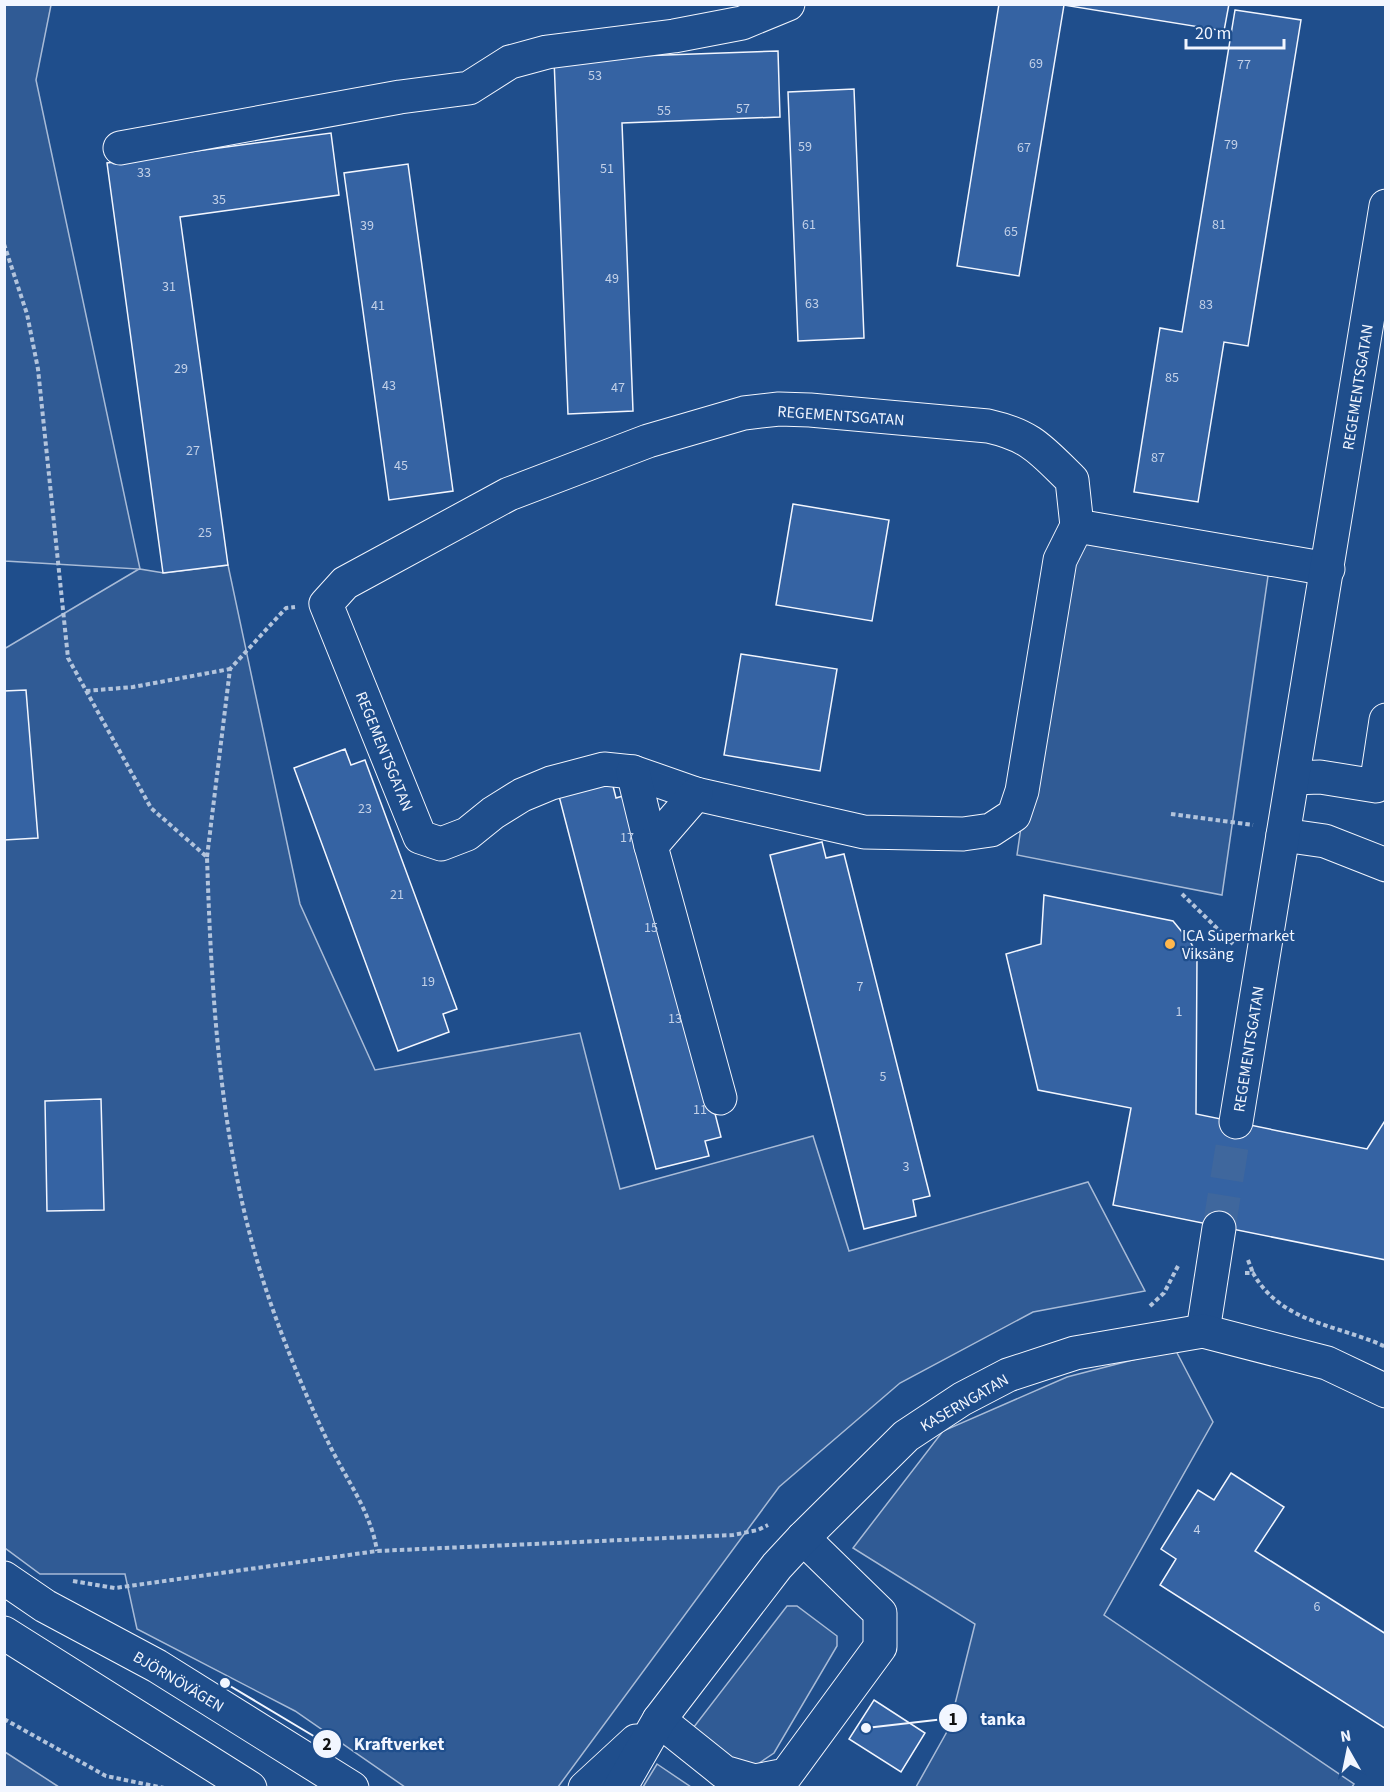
<svg xmlns="http://www.w3.org/2000/svg" width="1390" height="1792" font-family="'Source Sans 3',sans-serif">
<rect width="100%" height="100%" fill="#1f4e8c"/>
<g fill="#305b95" stroke="#a8bbd7" stroke-width="1.5">
<path d="M5 5H51L36 80 140 569 164 573 228 565 300 904 375 1070 580 1033 620 1189 813 1136 849 1251 1088 1182 1145 1291 1033 1312 900 1383 779 1487 558 1787H405L295 1711 137 1629 125 1574H40L5 1548 4 649 139 569 5 561Z"/>
<path d="M1064 530 1269 569 1222 895 1017 855Z"/>
<path d="M1175 1349 1213 1422 1104 1615 1354 1784 1352 1787H916L949 1728 975 1624 853 1548 943 1431 1067 1377Z"/>
<path d="M787 1606H797L837 1636V1646L774 1753 749 1770 690 1732Z"/>
<path d="M5 1752 59 1787H5Z"/>
<path d="M657 1764 691 1787H643Z"/>
</g>
<g fill="#3563a3" stroke="#f2f6ff" stroke-width="1.5">
<path d="M999 4H1229L1224 31 1064 5 1019 276 957 266Z"/>
<path d="M1235 10 1301 20 1248 346 1224 342 1198 502 1134 492 1160 328 1182 332Z"/>
<path d="M778 51 780 117 622 123 633 411 568 414 554 59Z"/>
<path d="M854 89 864 338 798 341 788 92Z"/>
<path d="M331 133 339 195 180 217 228 565 163 573 107 163Z"/>
<path d="M408 164 453 491 389 500 344 173Z"/>
<path d="M793 504 889 520 872 621 776 605Z"/>
<path d="M741 654 837 669 820 771 724 755Z"/>
<path d="M26 690 38 838 4 840V691Z"/>
<path d="M345 749 351 765 365 760 457 1009 443 1014 449 1032 398 1051 294 768Z"/>
<path d="M612 782 616 798 633 793 721 1137 705 1141 709 1156 656 1169 559 796Z"/>
<path d="M822 842 826 858 844 854 930 1196 913 1200 916 1216 864 1229 770 855Z"/>
<path d="M1044 895 1173 921 1191 943 1197 955 1196 1114 1367 1149 1386 1119V1260L1113 1205 1131 1108 1038 1090 1006 954 1041 944Z"/>
<path d="M101 1099 104 1210 47 1211 45 1101Z"/>
<path d="M1231 1473 1284 1507 1255 1551 1386 1634V1729L1160 1585 1176 1559 1161 1549 1198 1490 1214 1500Z"/>
<path d="M874 1700 925 1733 901 1772 849 1739Z"/>
</g>
<g fill="none" stroke-linecap="round" stroke-linejoin="round">
<path stroke="#3f679d" stroke-width="33" stroke-dasharray="33 16" stroke-linecap="butt" d="M1219 1228 1236 1122"/>
<defs>
<g id="minor">
<path d="M120 148 400 97 469 88 510 62 547 52 674 36 742 23 788 4"/>
<path d="M1077 526 1060 560 1022 791 1014 815 991 830 963 834 864 832 696 794 633 772 604 769 551 783 522 795 493 813 467 834 441 844 420 837 326 604 345 583 509 494 648 441 744 413 779 409 810 410 988 426C1032 436 1041 450 1072 480L1077 526 1328 569"/>
<path d="M633 772 651 846"/>
<path d="M1293 778 1320 777 1376 786 1386 720"/>
<path d="M696 794 651 846 720 1098"/>
<path d="M1283 835 1325 841 1386 865"/>
<path d="M1236 1122 1386 206"/>
<path d="M1203 1331 1219 1228"/>
<path d="M659 1720 724 1772 755 1781 786 1775 880 1647V1613L803 1538"/>
<path d="M585 1788 636 1741"/>
<path d="M620 1788 659 1720 777 1566 803 1538 906 1436 962 1399 1008 1375 1075 1353 1203 1331 1327 1363 1386 1391"/>
</g>
<g id="major">
<path d="M4 1578 45 1606 157 1666 352 1788"/>
<path d="M4 1633 250 1788"/>
</g>
</defs>
<use href="#minor" stroke="#f2f6ff" stroke-width="35"/>
<use href="#major" stroke="#f2f6ff" stroke-width="35"/>
<g stroke="#b3c4dc" stroke-width="4" stroke-dasharray="4.5 3" stroke-linecap="butt">
<path d="M4 244 27 314 38 369 68 658 151 808 207 857C212 1011 221 1164 273 1310 289 1355 308 1401 329 1444 346 1479 371 1512 377 1551"/>
<path d="M86 691 133 687 230 669"/>
<path d="M1171 814 1253 825"/>
<path d="M207 857 230 669 286 608 295 607"/>
<path d="M1182 894 1233 944"/>
<path d="M1248 1260 1253 1273"/>
<path d="M1245 1273H1253C1282 1324 1337 1324 1386 1347"/>
<path d="M1150 1306 1164 1293 1178 1266"/>
<path d="M73 1581 115 1588 377 1551 733 1535 758 1530 768 1525"/>
<path d="M4 1719 106 1776 164 1788"/>
</g>
<use href="#minor" stroke="#1f4e8c" stroke-width="33"/>
<use href="#major" stroke="#1f4e8c" stroke-width="33"/>
</g>
<circle fill="#ffb74d" stroke="#1f4e8c" stroke-width="2" cx="1170" cy="944" r="6"/>
<g text-anchor="middle" stroke-width="4.5" stroke-linejoin="round" paint-order="stroke">
<g font-size="14" fill="#c3d1e8">
<text x="1036" y="68">69</text>
<text x="1244" y="69">77</text>
<text x="595" y="80">53</text>
<text x="743" y="113">57</text>
<text x="664" y="115">55</text>
<text x="1231" y="149">79</text>
<text x="805" y="151">59</text>
<text x="1024" y="152">67</text>
<text x="607" y="173">51</text>
<text x="144" y="177">33</text>
<text x="219" y="204">35</text>
<text x="809" y="229">61</text>
<text x="1219" y="229">81</text>
<text x="367" y="230">39</text>
<text x="1011" y="236">65</text>
<text x="612" y="283">49</text>
<text x="169" y="291">31</text>
<text x="812" y="308">63</text>
<text x="1206" y="309">83</text>
<text x="378" y="310">41</text>
<text x="181" y="373">29</text>
<text x="1172" y="382">85</text>
<text x="389" y="390">43</text>
<text x="618" y="392">47</text>
<text x="193" y="455">27</text>
<text x="1158" y="462">87</text>
<text x="401" y="470">45</text>
<text x="205" y="537">25</text>
<text x="365" y="813">23</text>
<text x="627" y="842">17</text>
<text x="397" y="899">21</text>
<text x="651" y="932">15</text>
<text x="428" y="986">19</text>
<text x="860" y="991">7</text>
<text x="1179" y="1016">1</text>
<text x="675" y="1023">13</text>
<text x="883" y="1081">5</text>
<text x="700" y="1114">11</text>
<text x="906" y="1171">3</text>
<text x="1197" y="1534">4</text>
<text x="1317" y="1611">6</text>
</g>
<g font-size="16" fill="#f2f6ff" stroke="#1f4e8c">
<text transform="translate(1357 387) rotate(-81)" y="6">REGEMENTSGATAN</text>
<text transform="translate(841 415) rotate(4)" y="6">REGEMENTSGATAN</text>
<text transform="translate(385 751) rotate(68)" y="6">REGEMENTSGATAN</text>
<text transform="translate(1248 1049) rotate(-81)" y="6">REGEMENTSGATAN</text>
<text transform="translate(964 1402) rotate(-30)" y="6">KASERNGATAN</text>
<text transform="translate(179 1681) rotate(31)" y="6">BJÖRNÖVÄGEN</text>
</g>
<g font-size="16" fill="#f2f6ff" stroke="#1f4e8c" text-anchor="start">
<text x="1182" y="941">ICA Supermarket<tspan x="1182" dy="18">Viksäng</tspan></text>
</g>
</g>
<path fill="none" stroke="#f2f6ff" stroke-width="2" d="M866 1728L953 1718M225 1683L327 1744"/>
<g fill="#f2f6ff" stroke="#1f4e8c" stroke-width="2">
<circle cx="866" cy="1728" r="6"/>
<circle cx="225" cy="1683" r="6"/>
<circle cx="953" cy="1718" r="15"/>
<circle cx="327" cy="1744" r="15"/>
</g>
<g font-size="18" text-anchor="middle" font-weight="bold" fill="#111">
<text x="953" y="1725">1</text>
<text x="327" y="1750">2</text>
</g>
<g font-size="18" text-anchor="middle" font-weight="bold" fill="#f2f6ff" stroke="#1f4e8c" stroke-width="4.5" stroke-linejoin="round" paint-order="stroke">
<text x="1003" y="1725">tanka</text>
<text x="399" y="1750">Kraftverket</text>
</g>
<rect width="1390" height="1792" fill="none" stroke="#f2f6ff" stroke-width="12"/>
<g transform="translate(1348 1750) rotate(351)" stroke="#1f4e8c" stroke-width="4.5" paint-order="stroke">
<path d="M0-4.5L10 22L0 15L-10 22Z" fill="#f2f6ff"/>
<text y="-9" font-size="16" font-weight="bold" text-anchor="middle" fill="#f2f6ff">N</text>
</g>
<path d="M1186 39v9h98v-9" fill="none" stroke="#f2f6ff" stroke-width="3"/>
<text x="1195" y="39" font-size="18" fill="#f2f6ff" stroke="#1f4e8c" stroke-width="4.5" paint-order="stroke">20 m</text>
</svg>
